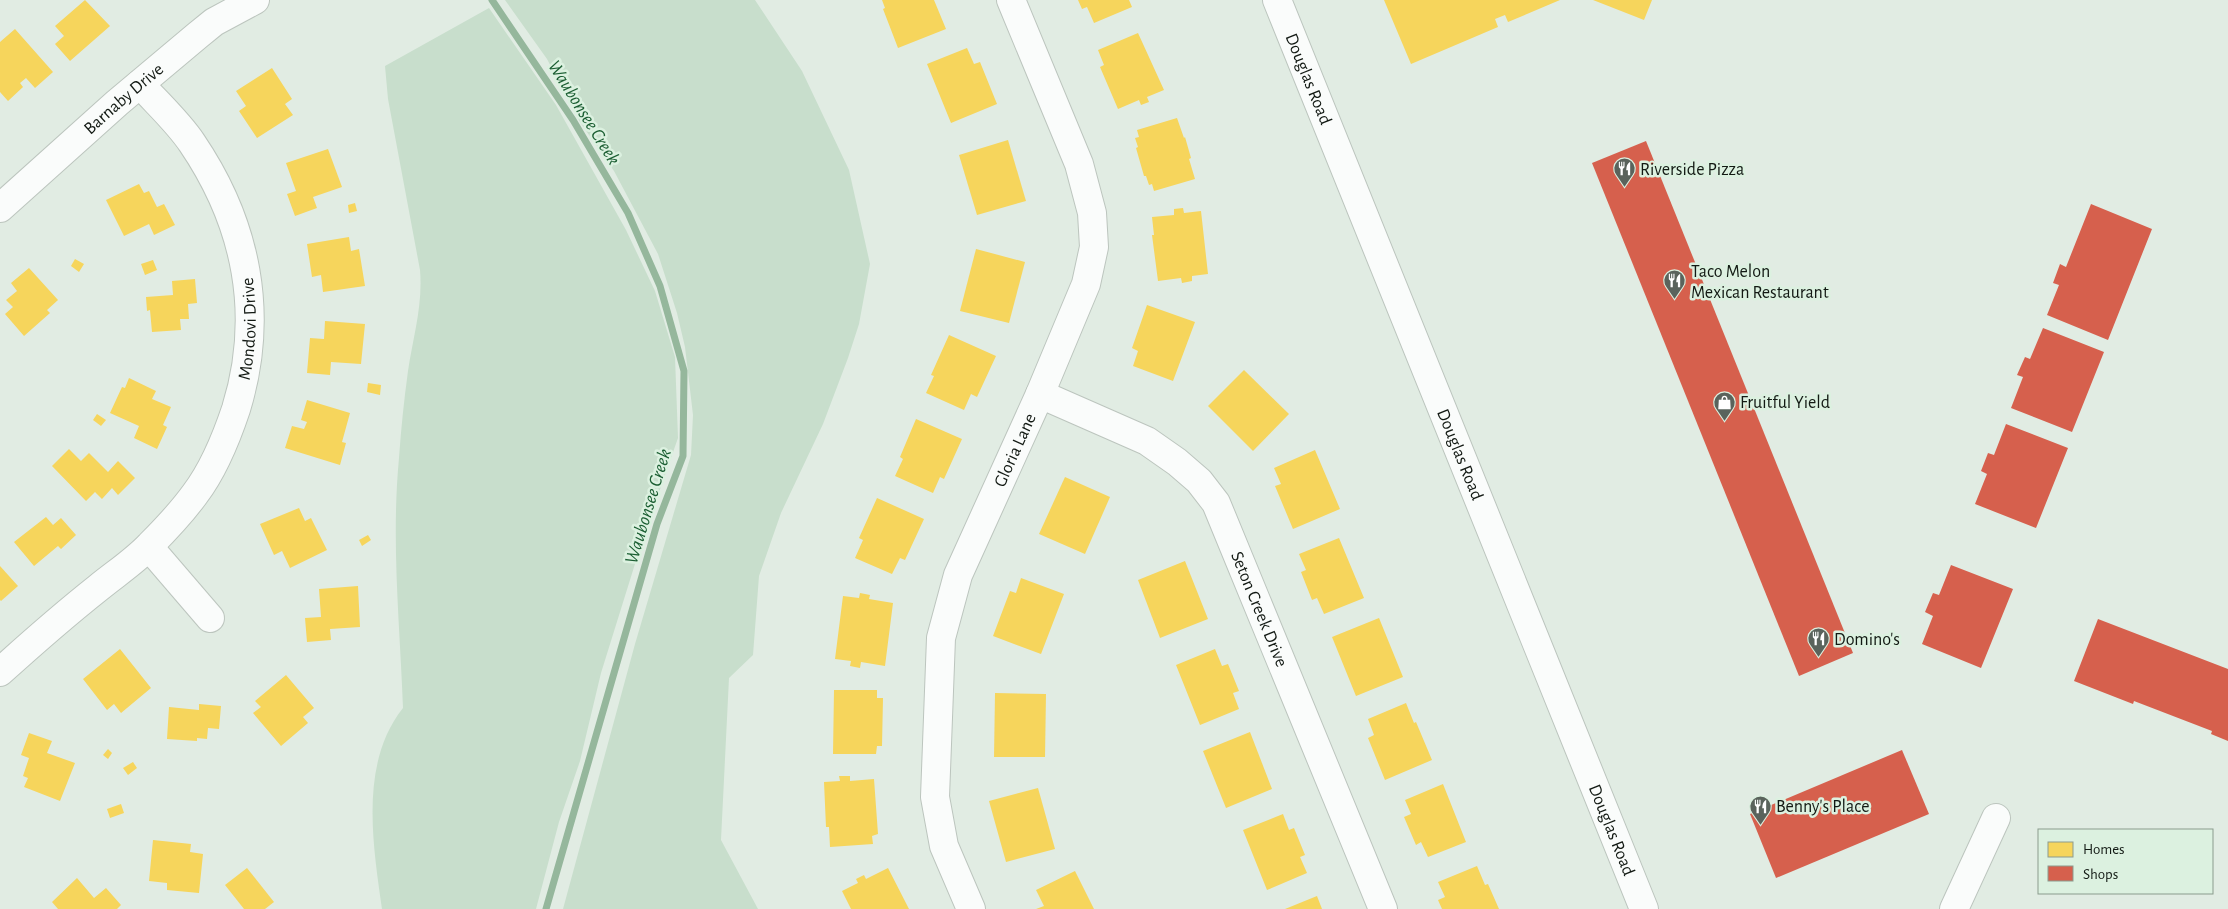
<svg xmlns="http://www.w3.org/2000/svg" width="2228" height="909" font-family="'Alegreya Sans',sans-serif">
<rect width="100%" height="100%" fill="#e1ece3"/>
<g fill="#c8decc">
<path d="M505 0H755L802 71 849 170 870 264 859 324 848 358 823 424 781 513 759 576 753 655 729 678 721 840 758 909H563L635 644 691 455 693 415 685 347 677 313 658 254 614 171 580 122 547 59Z"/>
<path d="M489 8 556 105 626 230 655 291 675 357 678 438 644 535 601 673 580 761 559 822 536 909H382C373 845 359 763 403 708 400 625 391 542 399 458 401 429 404 400 408 371 413 337 423 306 420 270L388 99 385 66Z"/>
</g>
<g fill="#f6d55c">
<path d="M85 0 110 26 70 61 55 44 64 36 55 26Z"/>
<path d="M882 0H934L946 29 898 48 883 9 885 8Z"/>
<path d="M1078 0H1129L1132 7 1094 23 1087 7 1082 9Z"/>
<path d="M1384 0H1560L1508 22 1505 15 1495 19 1498 27 1411 64Z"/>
<path d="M1593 0H1652L1644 20Z"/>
<path d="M15 29 53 72 35 88 26 78 20 83 23 87 8 101 0 92V42Z"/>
<path d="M1138 33 1164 90 1147 97 1149 102 1141 105 1139 100 1118 109 1100 67 1104 65 1098 50Z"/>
<path d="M967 48 974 64 980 62 997 104 951 123 927 64Z"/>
<path d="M272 68 292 99 285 104 293 115 257 138 239 111 246 106 236 91Z"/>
<path d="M1177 118 1184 138 1185 137 1191 158 1189 159 1195 179 1154 191 1152 184 1149 185 1146 176H1144L1136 148 1138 147 1135 138 1139 137 1137 130Z"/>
<path d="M1008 140 1026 201 977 215 959 155Z"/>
<path d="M328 149 342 187 313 197 317 208 295 216 287 194 296 191 286 163Z"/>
<path d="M139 184 144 193 149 191 157 207 164 204 175 225 154 235 149 224 124 236 106 200Z"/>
<path d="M355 203 357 211 349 213 348 205Z"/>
<path d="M1183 208 1184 213 1201 211 1208 274 1192 276V281L1182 283 1181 278 1158 281 1152 235H1154L1152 217 1174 215V209Z"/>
<path d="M349 237 351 251 359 249 365 286 323 292 321 275 312 277 307 244Z"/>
<path d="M976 249 1025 262 1009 323 960 311Z"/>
<path d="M75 259 84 264 79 272 71 266Z"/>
<path d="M153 260 157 270 145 275 141 264Z"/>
<path d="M29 268 58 300 47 310 50 313 24 336 5 314 13 307 6 300 17 291 11 283Z"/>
<path d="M195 279 197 303 188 304 189 319H180L181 330 152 332 150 310 147 311 146 297 173 295 172 281Z"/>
<path d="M1147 305 1195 322 1173 381 1133 366 1138 351 1132 348Z"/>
<path d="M325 321 365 324 361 364 331 362 330 375 307 373 310 338 324 339Z"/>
<path d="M949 335 996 356 977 397 971 394 964 410 926 393 934 376 931 375Z"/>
<path d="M1244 370 1289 414 1253 451 1208 406Z"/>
<path d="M129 378 156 391 152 399 171 407 163 425 167 427 157 449 134 438 139 426 110 413 122 387 125 388Z"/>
<path d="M368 383 381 385 380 395 367 392Z"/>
<path d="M307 400 350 413 342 442 346 443 340 465 285 448 292 426 304 429 307 422 301 420Z"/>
<path d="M97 414 106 420 101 426 93 420Z"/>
<path d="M916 419 962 439 944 479 940 477 933 493 895 476 903 459 900 457Z"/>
<path d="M69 449 81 461 89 453 108 472 118 461 135 478 118 495 112 488 102 499 95 492 86 501 52 466Z"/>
<path d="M1315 450 1340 509 1293 529 1275 486 1281 484 1274 468Z"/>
<path d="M1065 477 1110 497 1085 554 1039 534Z"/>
<path d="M877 498 924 519 905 560 900 558 892 574 855 558 863 540 859 538Z"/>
<path d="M299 508 305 521 311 518 327 550 290 568 282 551 274 555 260 524Z"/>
<path d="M46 517 53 525 61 518 76 535 61 549 58 546 34 566 14 542Z"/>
<path d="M368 535 371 540 362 546 359 540Z"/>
<path d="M1339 538 1364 598 1324 614 1317 598 1312 600 1301 572 1306 570 1299 554Z"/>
<path d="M1185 561 1208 619 1160 638 1138 580Z"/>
<path d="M0 566 18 586 1 601 0 600Z"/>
<path d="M1021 578 1064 594 1041 654 993 636 1010 591 1016 593Z"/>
<path d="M358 586 360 627 330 629 331 640 307 642 305 618 321 617 319 589Z"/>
<path d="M860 593 870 595 869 599 893 603 885 666 861 662 860 668 850 666 851 661 835 659 843 596 859 598Z"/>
<path d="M1379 618 1403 677 1356 696 1332 637Z"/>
<path d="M120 649 151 688 121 713 114 704 107 710 83 679Z"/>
<path d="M1215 649 1222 666 1228 664 1239 691 1233 693 1239 709 1200 725 1176 665Z"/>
<path d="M286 675 314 708 303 717 308 723 281 746 253 713 261 707 255 701Z"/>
<path d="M834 690H877V698H883L882 746H877L876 754H833Z"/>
<path d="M995 693 1046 694 1045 757H994Z"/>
<path d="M1406 703 1414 723 1416 722 1432 760 1385 780 1368 738 1374 735 1368 719Z"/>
<path d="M199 704 221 706 219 729 208 728 207 739 197 738V741L167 739 169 707 199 710Z"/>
<path d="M1250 732 1272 789 1226 808 1203 751Z"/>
<path d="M29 733 52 741 47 753 75 763 60 801 24 787 28 778 23 776 29 758 21 755Z"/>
<path d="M108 749 112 753 108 759 103 755Z"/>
<path d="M133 762 137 768 128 775 123 768Z"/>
<path d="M839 776H850V781L874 779 878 834 872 836 873 844 830 847 829 827H826L824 782 840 781Z"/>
<path d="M1443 784 1466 842 1428 857 1421 842 1416 845 1404 817 1411 814 1405 800Z"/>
<path d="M1038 788 1055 849 1006 862 989 801Z"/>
<path d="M121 804 124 813 110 818 107 809Z"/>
<path d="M1283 814 1289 830 1294 828 1305 855 1300 857 1307 873 1267 890 1243 830Z"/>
<path d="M153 840 191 844 190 852 203 854 199 893 167 890V883L149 881Z"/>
<path d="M1477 866 1485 885 1488 884 1499 909H1442L1438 900 1445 897 1438 882Z"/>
<path d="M247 868 274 902 265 909H244L225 885Z"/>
<path d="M888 868 909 909H851L842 891 858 883 856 879 864 875 866 879Z"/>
<path d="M1075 871 1094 909H1036L1044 906 1036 890Z"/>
<path d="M77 878 94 898 106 888 121 905 117 909H58L52 902Z"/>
<path d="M1317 896 1322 909H1285Z"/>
</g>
<g fill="#d6604d">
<path d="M1646 141 1853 653 1799 676 1592 163Z"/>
<path d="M2091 204 2152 229 2108 340 2047 315 2059 285 2053 283 2060 264 2066 267Z"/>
<path d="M2043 328 2104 352 2072 432 2011 408 2023 377 2017 375 2025 357 2030 359Z"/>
<path d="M2006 424 2068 448 2036 528 1975 504 1987 474 1981 471 1988 453 1994 455Z"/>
<path d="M1951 565 2013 589 1981 668 1922 644 1933 616 1925 612 1933 593 1939 595Z"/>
<path d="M2098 619 2228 669V741L2211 734 2212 731 2134 701 2133 704 2074 681Z"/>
<path d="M1902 750 1929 814 1776 878 1750 814Z"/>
</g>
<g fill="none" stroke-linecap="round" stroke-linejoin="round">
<path stroke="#95b79c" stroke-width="7" d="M492 0 573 120 628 213 660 286 684 371 683 456 657 524 546 909"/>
<defs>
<g id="minor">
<path id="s1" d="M1277 0 1644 909"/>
<path id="s2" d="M0 208 117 103 198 35 214 22 255 0"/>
<path id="s3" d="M1040 394 1147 441 1177 462 1199 481 1216 503 1383 909"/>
<path d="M149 547 210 618"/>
<path id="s4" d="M0 672C32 643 64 615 98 588 115 574 135 561 150 545 166 529 182 512 195 494 214 469 226 439 236 409 265 315 247 224 192 143 178 122 157 103 140 84"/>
<path id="s5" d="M971 909 944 846 935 797 941 638 958 575 1040 394 1086 284 1094 247 1092 213 1079 164 1011 0"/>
<path d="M1954 909 1996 818"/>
</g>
</defs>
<use href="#minor" stroke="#bcc5be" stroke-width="30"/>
<use href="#minor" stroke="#fafcfb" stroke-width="28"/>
</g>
<defs>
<symbol id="restaurant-pin" viewBox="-11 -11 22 30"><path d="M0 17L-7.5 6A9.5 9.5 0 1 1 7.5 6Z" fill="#5a635c" stroke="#dcf1e0"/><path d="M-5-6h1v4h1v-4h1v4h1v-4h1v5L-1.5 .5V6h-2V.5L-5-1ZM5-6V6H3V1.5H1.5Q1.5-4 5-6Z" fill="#fff"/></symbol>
<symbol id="shop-pin" viewBox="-11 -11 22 30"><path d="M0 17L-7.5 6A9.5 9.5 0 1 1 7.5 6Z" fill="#5a635c" stroke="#dcf1e0"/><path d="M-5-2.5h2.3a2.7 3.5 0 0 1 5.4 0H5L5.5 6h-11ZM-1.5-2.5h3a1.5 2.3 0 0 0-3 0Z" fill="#fff"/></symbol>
</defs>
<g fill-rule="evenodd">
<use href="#restaurant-pin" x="1612" y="156" width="25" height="34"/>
<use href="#restaurant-pin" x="1662" y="268" width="25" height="34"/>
<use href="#shop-pin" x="1712" y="390" width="25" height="34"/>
<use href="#restaurant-pin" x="1806" y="626" width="25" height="34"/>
<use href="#restaurant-pin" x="1748" y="794" width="25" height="34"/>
</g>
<g text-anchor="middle" stroke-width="5" stroke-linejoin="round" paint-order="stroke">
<g font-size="18" fill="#121913" stroke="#dcf1e0">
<text dy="6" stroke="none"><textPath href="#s1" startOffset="85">Douglas Road</textPath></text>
<text dy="6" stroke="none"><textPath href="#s2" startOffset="165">Barnaby Drive</textPath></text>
<text dy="6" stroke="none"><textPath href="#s4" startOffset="441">Mondovi Drive</textPath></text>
<text dy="6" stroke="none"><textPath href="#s5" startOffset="480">Gloria Lane</textPath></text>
<text dy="6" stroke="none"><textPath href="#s1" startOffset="490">Douglas Road</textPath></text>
<text dy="6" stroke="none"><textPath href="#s3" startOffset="325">Seton Creek Drive</textPath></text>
<text dy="6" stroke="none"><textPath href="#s1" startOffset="895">Douglas Road</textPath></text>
</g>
<g font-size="18" fill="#121913" stroke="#dcf1e0" text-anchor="start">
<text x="1640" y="175">Riverside Pizza</text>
<text x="1691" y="277">Taco Melon<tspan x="1691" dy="21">Mexican Restaurant</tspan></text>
<text x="1740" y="408">Fruitful Yield</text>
<text x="1834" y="645">Domino's</text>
<text x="1776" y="812">Benny's Place</text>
</g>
<g font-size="19" font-style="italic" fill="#1b5e32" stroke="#dcf1e0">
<text transform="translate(585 112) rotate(58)" y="7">Waubonsee Creek</text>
<text transform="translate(647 506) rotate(-73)" y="7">Waubonsee Creek</text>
</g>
</g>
<rect x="2038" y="829" width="175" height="65" fill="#dcf1e0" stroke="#8b9b8e"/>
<rect x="2048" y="842" width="25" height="15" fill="#f6d55c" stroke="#8b9b8e"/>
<text x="2083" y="854" font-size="15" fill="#121913">Homes</text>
<rect x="2048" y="866" width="25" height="15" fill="#d6604d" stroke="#8b9b8e"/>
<text x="2083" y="879" font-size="15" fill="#121913">Shops</text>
</svg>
